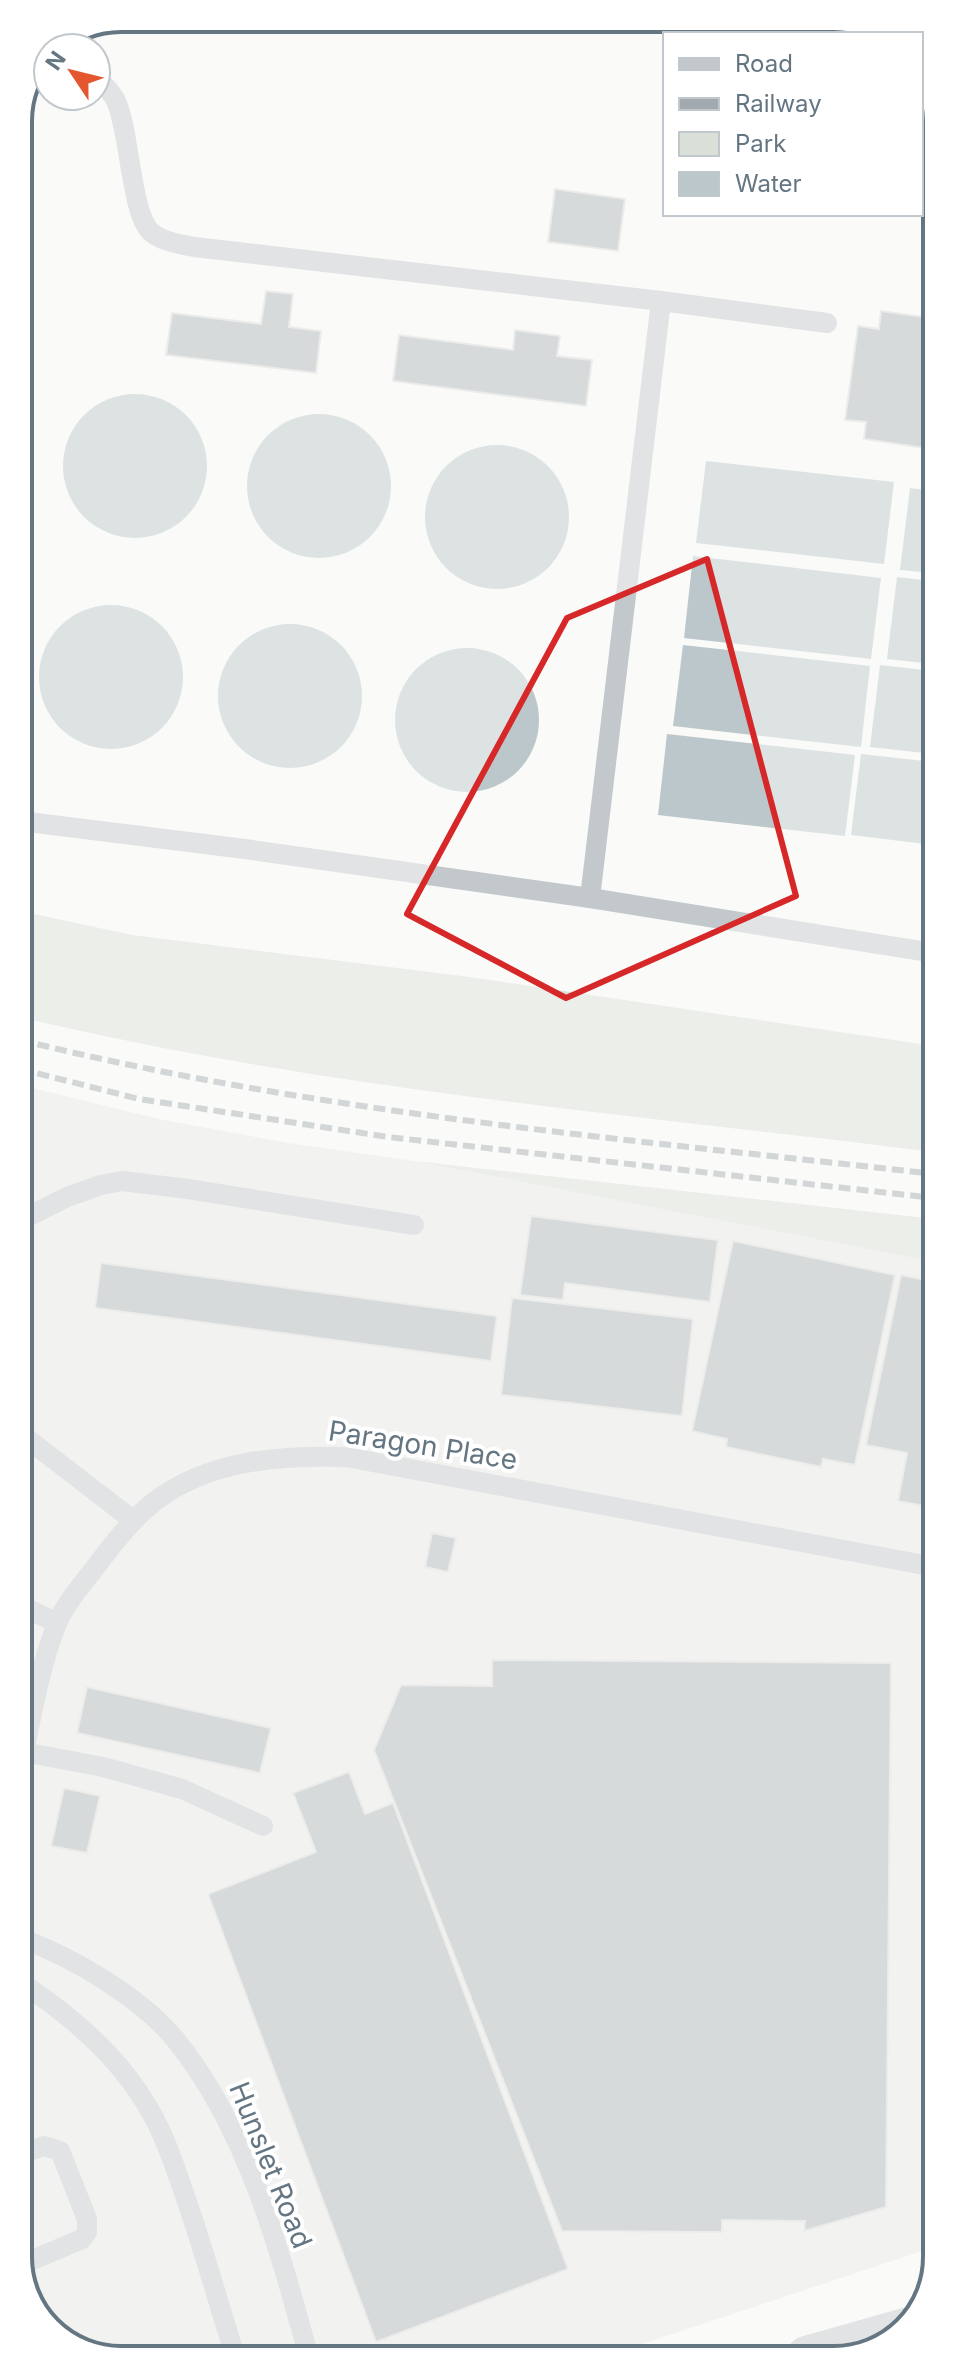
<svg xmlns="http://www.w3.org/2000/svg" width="955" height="2378" font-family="Inter,sans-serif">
<rect width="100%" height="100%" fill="#fafaf8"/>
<path fill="#e8e9e9" d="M20 1085 163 1120 288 1143 414 1161 935 1262 937 2246 606 2356 114 2360 58 2338 23 2290Z"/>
<g fill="#dadfd7">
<path d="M20 911 132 935 462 976 934 1046V1152C629 1114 320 1089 20 1017Z"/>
<path d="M414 1161 934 1219 935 1262Z"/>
</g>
<g fill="#bbc7cb">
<circle cx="135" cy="466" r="72"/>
<path d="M19 403C38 427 36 463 19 486Z"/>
<circle cx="319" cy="486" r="72"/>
<circle cx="497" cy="517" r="72"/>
<path d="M706 461 894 482 884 564 696 543Z"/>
<path d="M910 488 933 491V573L900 570Z"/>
<path d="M693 556 881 578 871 659 684 638Z"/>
<path d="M897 577 933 581V664L887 659Z"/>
<circle cx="111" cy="677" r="72"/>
<circle cx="290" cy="696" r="72"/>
<path d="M683 645 870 666 861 747 673 726Z"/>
<circle cx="467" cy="720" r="72"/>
<path d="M880 665 933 671V754L870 747Z"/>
<path d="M667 734 855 755 845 836 658 815Z"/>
<path d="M861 754 933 762 934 845 851 835Z"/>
</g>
<g fill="#aab3b9" stroke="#dcdcda" stroke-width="2">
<path d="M555 189 625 199 618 251 548 242Z"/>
<path d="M266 291 293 294 289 327 321 331 316 373 166 355 172 313 261 324Z"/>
<path d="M881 311 932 318V395L925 448 864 439 866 422 845 420 858 326 879 329Z"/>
<path d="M515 330 560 336 557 356 592 360 586 406 393 381 399 335 513 350Z"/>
<path d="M531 1216 718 1240 710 1302 565 1283 563 1300 520 1295Z"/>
<path d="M733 1241 895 1275 855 1465 823 1459 821 1467 726 1447 727 1439 692 1431Z"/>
<path d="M101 1263 497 1316 491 1361 95 1308Z"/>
<path d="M901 1275 935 1282V1508L898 1501 907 1453 866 1445Z"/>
<path d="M512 1298 693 1319 682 1416 501 1395Z"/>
<path d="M432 1533 456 1538 448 1572 425 1567Z"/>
<path d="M492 1660 891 1663 886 2207 804 2231 805 2221 722 2220V2232L562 2231 374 1750 401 1685 492 1686Z"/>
<path d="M87 1687 271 1728 260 1773 77 1733Z"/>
<path d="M349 1772 365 1814 393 1803 568 2269 376 2342 208 1894 316 1852 293 1793Z"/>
<path d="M64 1788 100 1796 87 1853 51 1846Z"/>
</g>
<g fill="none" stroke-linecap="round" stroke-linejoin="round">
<g stroke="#c3c8cc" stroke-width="20">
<path d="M50 47 52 48"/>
<path d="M96 77C103 84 112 92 116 101 130 131 131 217 152 233 164 242 180 244 194 247L661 301 590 898"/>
<path d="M661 301 827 323"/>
<path d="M20 821 245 849 590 898 934 953"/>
<path d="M21 1220 67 1197 101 1185 122 1181 188 1189 414 1225"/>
<path d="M21 1434 134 1521"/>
<path d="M22 1606 57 1623"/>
<path d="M24 1752 103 1767 182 1789 263 1826"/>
<path d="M22 1761C32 1715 39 1670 56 1626 65 1603 83 1584 97 1565 114 1543 132 1519 154 1502 208 1460 280 1455 346 1457L935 1567"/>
<path d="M23 1939C74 1958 140 1997 175 2039 247 2127 280 2251 309 2358"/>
<path d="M23 1984C67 2013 112 2051 141 2096 162 2127 173 2161 185 2196 204 2250 219 2305 236 2359"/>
<path d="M23 2153 44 2146 60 2151 87 2219V2232L82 2239 23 2264"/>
</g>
<path stroke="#c3c8cc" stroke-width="38" d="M806 2355 905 2327"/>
<g stroke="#a2aab0" stroke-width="6" stroke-dasharray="12 6" stroke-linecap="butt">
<path d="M20 1040C320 1114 628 1139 934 1174"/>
<path d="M20 1069 139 1099 388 1137 934 1198"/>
</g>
</g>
<path d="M0 0H955V2378H0ZM707 559 796 896 566 998 407 914 567 618Z" fill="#fafaf8" fill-opacity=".55" fill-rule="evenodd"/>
<path fill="none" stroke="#d62828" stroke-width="6" stroke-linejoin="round" d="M707 559 796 896 566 998 407 914 567 618Z"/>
<g text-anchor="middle" stroke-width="8" stroke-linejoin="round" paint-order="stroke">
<g font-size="28" fill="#657683" stroke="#fff">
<text transform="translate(423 1445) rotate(9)" y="10">Paragon Place</text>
<text transform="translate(271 2165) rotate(68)" y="10">Hunslet Road</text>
</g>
</g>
<path d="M0 0H955V2378H0ZM121 32H834A89 89 0 0 1 923 121V2257A89 89 0 0 1 834 2346H121A89 89 0 0 1 32 2257V121A89 89 0 0 1 121 32Z" fill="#fff" fill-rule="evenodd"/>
<path fill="none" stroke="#657683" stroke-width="4" d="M121 32H834A89 89 0 0 1 923 121V2257A89 89 0 0 1 834 2346H121A89 89 0 0 1 32 2257V121A89 89 0 0 1 121 32Z"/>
<rect x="663" y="32" width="260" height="184" fill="#ffffff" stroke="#c1c8cd" stroke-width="2"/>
<rect x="679" y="58" width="40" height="12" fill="#c3c8cc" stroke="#c1c8cd" stroke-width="2"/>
<text x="735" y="72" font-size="24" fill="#657683">Road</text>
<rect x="679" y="98" width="40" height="12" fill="#a2aab0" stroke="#c1c8cd" stroke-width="2"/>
<text x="735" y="112" font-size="24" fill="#657683">Railway</text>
<rect x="679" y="132" width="40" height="24" fill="#dadfd7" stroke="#c1c8cd" stroke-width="2"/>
<text x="735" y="152" font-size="24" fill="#657683">Park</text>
<rect x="679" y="172" width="40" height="24" fill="#bbc7cb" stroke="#c1c8cd" stroke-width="2"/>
<text x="735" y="192" font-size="24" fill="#657683">Water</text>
<g transform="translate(72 72) rotate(305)"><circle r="38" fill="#ffffff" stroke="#c1c8cd" stroke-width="2"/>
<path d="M0-6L14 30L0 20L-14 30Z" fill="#e4572e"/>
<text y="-12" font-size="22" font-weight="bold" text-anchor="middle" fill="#657683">N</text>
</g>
</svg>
